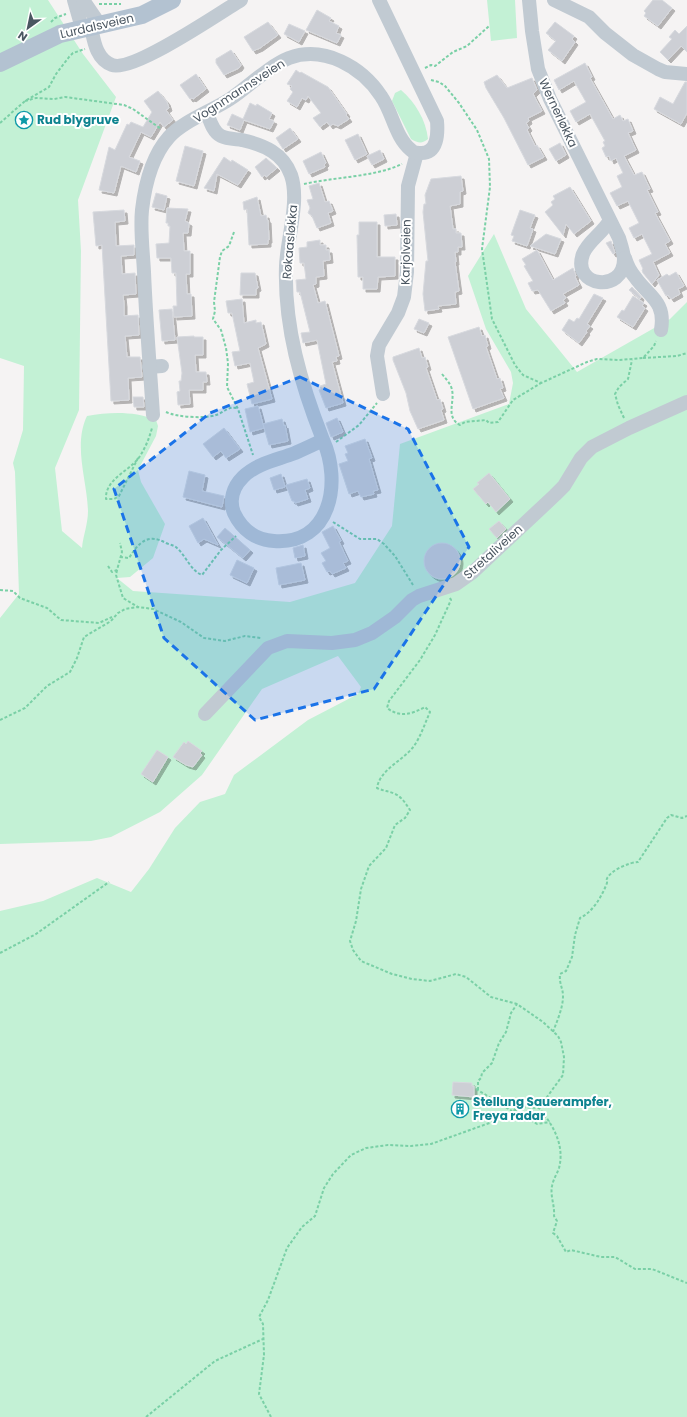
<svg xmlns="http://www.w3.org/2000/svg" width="687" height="1417" font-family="Poppins,sans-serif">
<defs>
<filter id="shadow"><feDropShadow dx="3" dy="3" stdDeviation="0" flood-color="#0004"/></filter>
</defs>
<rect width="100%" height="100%" fill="#f5f3f3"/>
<g fill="#c3f1d5">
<path d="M0 0H48L83 54 116 97 78 200 81 251 79 410 55 468 62 531 82 548C83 536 88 524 88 511 87 480 73 445 87 416 110 412 134 411 156 420L158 426 156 436 138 470 141 482 165 524 153 558 130 577 117 578 133 591 290 602 355 583 392 526 400 444 509 404 513 383 511 372 486 329 468 276 494 234 526 309 577 372 670 319 687 302V1417H0V911L43 901 97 878 131 892 149 869 175 828 200 802 225 794 234 775 308 720 358 694 361 687 338 656 262 689 202 775 160 812 111 837 91 841 0 844V618L19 594 15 472 13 463 23 430 24 366 0 358Z"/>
<path d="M487 0H515L517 38 491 41Z"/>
<path d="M401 90C415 102 426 120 428 139 422 144 418 143 411 139L392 101 395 93Z"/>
</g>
<g fill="#cdcfd5" stroke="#d7d9de" filter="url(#shadow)">
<path d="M653 0H662L672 8 658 26 644 16 646 13 644 11Z"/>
<path d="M317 10 331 18 329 21 339 26 336 33 341 35 337 43 306 30Z"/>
<path d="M268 22 278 35 260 48 253 51 244 37Z"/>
<path d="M555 22 574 36 572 39 575 42 562 61 548 50 556 41 546 33Z"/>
<path d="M289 24 305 31 299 42 284 34Z"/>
<path d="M687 26V52L681 46 668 60 660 52 672 39 669 37 675 30 679 34Z"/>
<path d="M231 50 241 65 239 68 224 75 216 63V59Z"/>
<path d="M585 63 592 77 590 78 613 119 620 115 623 121 628 119 633 131 628 133 636 150 624 156 634 175 642 172 650 189 647 190 658 212 655 213 670 241 665 244 670 253 653 262 659 275 652 284 643 273 642 270 643 269 639 260 652 254 642 234 634 238 629 228 639 223 628 201 617 206 610 193 622 187 617 176 623 173 616 158 611 161 609 156 606 157 602 148 605 146 603 142 605 141 590 114 576 122 570 111 586 102 574 81 559 90 554 80Z"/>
<path d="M296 70 300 73 301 72 328 87 347 114 346 115 349 119 338 126 333 124 330 126 327 122 320 127 313 118 321 113 308 96 306 100 302 98 297 107 287 101 293 92 290 89 292 86 287 84Z"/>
<path d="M196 74 206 89 193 99 192 98 190 99 180 85Z"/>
<path d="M497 75 507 88 532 78 537 90 533 94 542 111 528 118 529 121 526 123 529 128 527 130 535 146 537 145 544 157 528 165 504 118 486 88 484 82Z"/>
<path d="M685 82H687V113L681 124 654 109 660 97 673 104Z"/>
<path d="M158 91 167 102 169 108 166 110 173 120 164 127 160 122 151 137 141 132 129 157 140 161 136 172 121 166 114 193 99 190 109 147 115 150 127 124 129 125 131 122 143 127 152 112 144 101Z"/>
<path d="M250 103 256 106 257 104 272 113 269 119 274 121 270 129 244 120 240 130 227 125 232 114 243 119Z"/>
<path d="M290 128 298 139 283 149 276 138Z"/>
<path d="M358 134 367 154 355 160 345 140Z"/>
<path d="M560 143 566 155 556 161 549 149Z"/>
<path d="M185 146 203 151 194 186 176 181Z"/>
<path d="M380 150 384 159 372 165 367 156Z"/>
<path d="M321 152 326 163 324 165 325 167 309 174 303 161Z"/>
<path d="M224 157 231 162 232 160 248 170 238 185 217 174 214 191 204 188Z"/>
<path d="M266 158 277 168 266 177 265 175 262 177 255 167Z"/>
<path d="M461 176 463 191 460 192V204L450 206 453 229H456V233H461L462 247H458V252H455L456 262H455L459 291 455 292 456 304 438 306 439 309 425 311 423 294 426 261H428L423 212 424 204H426L425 195 431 179Z"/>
<path d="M319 183 325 202 329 201 333 211 328 213 331 223 317 228 312 216 308 213 310 208 307 200 313 199 309 186Z"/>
<path d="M570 187 591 221 574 234 566 224 563 235 545 212 553 205 551 202 555 199 553 196Z"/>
<path d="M156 193 167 196 164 210 152 207Z"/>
<path d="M257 197 261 216 266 215 267 220H268L269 240H268V244L249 245 247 209 244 210 243 202Z"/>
<path d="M167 208 188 209 185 221 189 223 188 233H183L184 251H190V274H186L187 294H191L192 316 174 317 173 306H177L176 273H172L171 258H157L156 244 169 243 170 226H168V223H166Z"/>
<path d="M124 210 125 221 115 222 116 246 134 245V255L121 256 122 274 135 273 136 294 123 295 124 304V316L138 315 139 335 125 336 127 357H140L142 377 128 378 129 400 111 401 102 245 96 246 93 212Z"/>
<path d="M520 210 535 215 530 228 533 229 527 246 512 241 514 236 511 235Z"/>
<path d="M396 214 397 225 385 226 384 215Z"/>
<path d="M359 222H377V257H395V276L378 277 377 289H363V277H358L357 235H359Z"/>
<path d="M546 234 561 239 555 254 530 246Z"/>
<path d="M320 240V245H326V250H329L330 260 323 261 324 276 316 277V284L313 285 318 303 325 301 337 348 339 356 336 357 337 361 332 362 343 403 326 408 319 390 321 389 320 386 326 384 317 340 303 343 301 333 310 332 300 292H297L296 280 306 279 304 263H300L299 248 307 247V242Z"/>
<path d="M611 241 615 253 613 254 606 243Z"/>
<path d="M537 250 553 280 573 268 576 276 575 277 579 285 563 294 566 298 563 300 565 303 551 311 538 290 532 291 528 283 533 281 524 266 526 265 522 259Z"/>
<path d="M676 272 684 286 678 289 680 294 671 299 668 295 666 296 657 280 667 274 669 276Z"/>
<path d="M241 273H255L258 288 256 289V295H240Z"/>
<path d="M632 287 641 297 640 299 629 290Z"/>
<path d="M594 294 603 298 587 324 590 326 586 331 587 332 579 343 562 330 569 319 574 322 577 318 579 319Z"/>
<path d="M633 296 644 303 642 306 645 308 633 327 617 317 622 310 624 311Z"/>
<path d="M242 299 244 323 256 320V323L261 322 266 344 258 348 272 399 252 404 247 384 254 382 250 363 235 366 232 352 240 351 232 313H228L226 301Z"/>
<path d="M172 309 175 340 162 341 159 310Z"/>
<path d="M419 319 429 323 424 333 414 329Z"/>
<path d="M479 327 482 336 485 335 488 346 486 347 497 379 500 378 503 388 500 389 504 398 473 409 448 337Z"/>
<path d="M194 336V337H203V355H195L196 372H206L207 382H203V390H189L190 404 178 405 177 392 180 391 179 381H181L182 373 177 337Z"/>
<path d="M419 348 422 358 425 357 428 367 426 368 437 400 440 399 443 409 441 410 444 420 418 429 410 411 406 393 393 360V357Z"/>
<path d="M133 397H143L144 407H134Z"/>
<path d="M258 406 264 428 250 432 245 409Z"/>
<path d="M337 418 343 432 331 437 326 423Z"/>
<path d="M282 419 284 426 285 425 288 441 269 445 263 424Z"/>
<path d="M224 428 240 449 226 458 221 451 213 457 203 444Z"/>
<path d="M365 439 372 458 369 459 378 490 373 491 374 494 361 497 358 491 349 494 339 464 348 461 345 454 348 453 345 446Z"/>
<path d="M189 471 205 475 202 491 224 496 222 507 183 497Z"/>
<path d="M489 473 510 499 496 512 488 502 486 504 473 489 479 484 477 483Z"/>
<path d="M281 474 285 487 274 490 270 478Z"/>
<path d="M307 479 310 488 305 490 308 499 295 503 294 501H292L286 485Z"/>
<path d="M203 518 218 545 204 539 198 543 189 526Z"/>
<path d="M499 521 506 529 497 538 489 529Z"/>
<path d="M333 526 341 541 339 542 348 561 343 563 346 568 332 574 330 571 327 572 322 563 326 561 321 553 330 548 322 532Z"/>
<path d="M225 528 250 550 243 558 217 537Z"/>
<circle cx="442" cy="561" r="18"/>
<path d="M303 545 305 556 295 558 293 548Z"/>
<path d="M237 560 254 568 247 583 230 575Z"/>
<path d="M301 563 305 580 279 585 276 568Z"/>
<path d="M188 741 202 751 200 753 202 755 193 767 186 765 173 757 184 742 186 744Z"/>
<path d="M157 750 168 757 153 782 141 774Z"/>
<path d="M453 1082 472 1083V1086H474V1097L452 1095Z"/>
</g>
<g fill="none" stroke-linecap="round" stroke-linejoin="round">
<g stroke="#7ad0a6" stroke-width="2" stroke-dasharray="3 2" stroke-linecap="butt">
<path d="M99 4H121"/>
<path d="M51 22 55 18 66 14"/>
<path d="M425 68 431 65 435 66 453 52 467 46 489 26"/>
<path d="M431 80 439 82 445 86 459 103 477 130 489 159 490 187 482 249 492 319 515 365 523 375 541 383 587 362 597 359 619 360 643 358 654 346 656 341"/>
<path d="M25 101 36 98 54 99 65 97 124 105 133 109 161 129"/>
<path d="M0 123 25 101 49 87 56 74 69 57 73 53 85 49"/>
<path d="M304 184C334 177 375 177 402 164"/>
<path d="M234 232 229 246 222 251 220 257 214 302 215 311 213 319 221 330 226 348 228 363 227 387 238 409 253 455"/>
<path d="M643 358 677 356 687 353"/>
<path d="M442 374C446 379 451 384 452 390 455 402 445 417 460 425L465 422 486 420 489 423 498 422 513 400 541 383"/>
<path d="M166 412C176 417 205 419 216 415 223 413 228 406 237 408"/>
<path d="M624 418 618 405 615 394 619 387 628 379 632 360"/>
<path d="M336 442 359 425 377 403"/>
<path d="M138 458 119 496 114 499H106C105 480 127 472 138 459 145 449 149 439 152 428"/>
<path d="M333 522 360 539H377L384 544 395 556 413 585"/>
<path d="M120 557 129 558C139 542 148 533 166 543 170 545 174 545 177 548 186 556 191 571 202 575L221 550 236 536"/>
<path d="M108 566 112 572 117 570 122 552 120 543"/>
<path d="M117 570 116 575 123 598 138 607"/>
<path d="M0 590 13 591 20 598 47 608 61 620 99 623 112 617"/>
<path d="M450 598 451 600 435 635 420 660 389 701 387 708C400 718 412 714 425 707L430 712C425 723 421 736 414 746 403 761 380 769 377 788 383 791 389 791 395 794 402 797 406 804 410 810L405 818 395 825 386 848 369 866 361 889 356 921 350 941 353 950 361 961 392 974 412 979 430 981 456 974 466 977 491 997 517 1004 543 1022 558 1036 561 1042 564 1057 563 1075 539 1108"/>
<path d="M0 720 25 708 47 686 70 672 77 658 84 637 111 621 118 613 125 609 138 607 153 609 181 622 204 638 225 641 245 636 261 638"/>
<path d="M0 953 36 934 109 882"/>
<path d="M553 1032C557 1021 563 1008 563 996 563 988 559 984 560 974L566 971 572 957 575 935 580 918C593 912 602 896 607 883 607 880 606 879 608 877 612 870 630 862 638 862L667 818 671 815 682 818 687 816"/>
<path d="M476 1089 512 1111"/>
<path d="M478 1090V1081L481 1078 482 1073 492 1063 499 1043 506 1032 511 1013 517 1004"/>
<path d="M514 1109 537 1124 550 1122"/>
<path d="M146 1417 215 1361 263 1339"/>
<path d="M271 1417 259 1394 264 1355 263 1324 259 1317 268 1300 287 1248 302 1227 315 1216 324 1188 333 1174 351 1155 366 1148 388 1145 411 1146 431 1144 495 1121 521 1107 539 1108C553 1125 565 1145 559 1168 557 1174 553 1180 552 1186 550 1196 555 1206 554 1216L557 1221 553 1233 557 1236 566 1252 571 1250 601 1257H615L635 1269H652L687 1283"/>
</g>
<g stroke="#c1cad2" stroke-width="14">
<path d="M74 0 82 28"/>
<path d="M83 0 100 25"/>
<path d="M529 0 532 31 538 69 550 99 619 238C621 245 624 253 624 259 624 294 571 287 583 254 588 241 603 233 610 220"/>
<path d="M554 0 589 17 605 33 633 55 658 69 665 72 687 74"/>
<path d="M91 27C94 41 96 59 112 65 132 73 220 13 241 0"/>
<path d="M207 113C210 121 213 132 221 136 227 139 235 139 242 140 264 145 283 153 291 175 300 201 287 239 286 266 284 327 301 384 323 440 313 445 304 449 295 453 277 460 257 463 243 477 233 487 229 500 234 513 242 530 256 540 274 541 331 545 342 482 323 440"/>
<path d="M625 258C627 265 630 271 635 277 649 297 666 301 661 330"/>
<path d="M149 367 162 366"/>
<path d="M383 394 377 356 379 345 398 313 404 297 407 272 408 186 417 153"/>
<path d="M153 415C150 368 146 320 144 272 143 252 140 230 142 210 145 184 152 156 169 137 183 121 212 111 230 99 248 87 269 66 289 58 324 45 362 67 381 96 393 113 395 137 411 150 414 153 416 153 420 153 438 154 438 133 437 121L379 0"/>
<path d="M205 714 268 648 287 641 332 643 355 640 372 633 395 617 412 600 419 596 456 584 473 572 555 495 564 486 581 458 592 447 629 428 687 402"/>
</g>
<path stroke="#b3c2d1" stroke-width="18" d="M0 63 60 34 142 15 172 0"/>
</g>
<path fill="#1a73e8" fill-opacity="0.2" stroke="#1a73e8" stroke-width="3" stroke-dasharray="8 5" stroke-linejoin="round" d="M300 377 408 429 469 547 374 689 255 720 164 638 114 489 210 413Z"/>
<defs>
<symbol id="sight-ring" viewBox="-11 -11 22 22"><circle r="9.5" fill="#fff" stroke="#0f9aa8" stroke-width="1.5"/><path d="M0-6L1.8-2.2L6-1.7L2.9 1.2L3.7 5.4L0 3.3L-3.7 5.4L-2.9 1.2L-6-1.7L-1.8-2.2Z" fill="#0f9aa8"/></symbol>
<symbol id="building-ring" viewBox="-11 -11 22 22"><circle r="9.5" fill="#fff" stroke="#0f9aa8" stroke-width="1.5"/><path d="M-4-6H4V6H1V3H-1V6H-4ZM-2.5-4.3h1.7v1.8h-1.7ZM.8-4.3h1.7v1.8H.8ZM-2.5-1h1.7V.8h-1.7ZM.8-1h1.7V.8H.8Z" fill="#0f9aa8"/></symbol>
</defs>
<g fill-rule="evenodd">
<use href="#sight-ring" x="14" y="110" width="20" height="20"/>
<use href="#building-ring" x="450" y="1099" width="20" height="20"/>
</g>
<g text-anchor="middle" stroke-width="4" stroke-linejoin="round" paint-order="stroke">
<g font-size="12" fill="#4a5661" stroke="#fff">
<text transform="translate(97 26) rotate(-13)" y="4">Lurdalsveien</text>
<text transform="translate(239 91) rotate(-33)" y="4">Vognmannsveien</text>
<text transform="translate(558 113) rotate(65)" y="4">Wernerløkka</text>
<text transform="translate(290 242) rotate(-85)" y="4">Røkaasløkka</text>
<text transform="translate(406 252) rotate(-89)" y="4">Karjolveien</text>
<text transform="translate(493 552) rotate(-42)" y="4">Stretaliveien</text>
</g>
<g font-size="12" font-weight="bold" fill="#0d838f" stroke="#fff" text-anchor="start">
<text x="37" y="124">Rud blygruve</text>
<text x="473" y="1106">Stellung Sauerampfer,<tspan x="473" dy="14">Freya radar</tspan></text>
</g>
</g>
<g transform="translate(28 28) rotate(213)" stroke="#ffffff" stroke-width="3" paint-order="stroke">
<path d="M0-3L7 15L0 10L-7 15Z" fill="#4a5661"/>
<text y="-6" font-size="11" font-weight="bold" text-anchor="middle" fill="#4a5661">N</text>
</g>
</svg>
